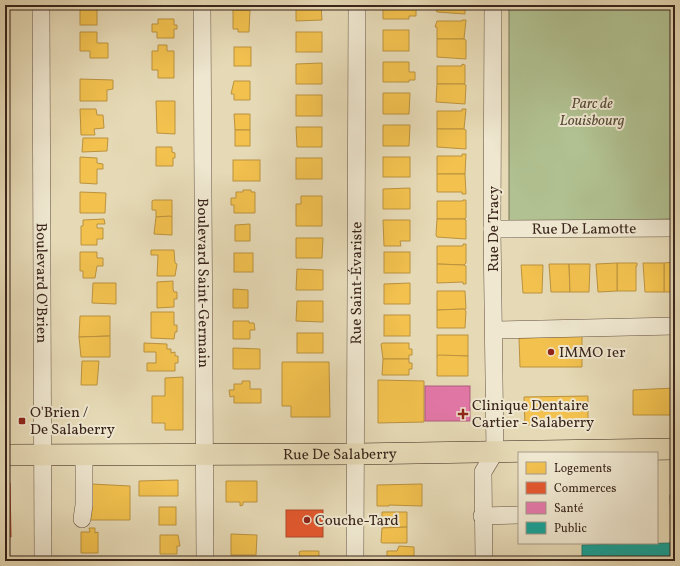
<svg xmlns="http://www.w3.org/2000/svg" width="680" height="566" font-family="Vollkorn,serif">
<rect width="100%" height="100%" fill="#e6dab6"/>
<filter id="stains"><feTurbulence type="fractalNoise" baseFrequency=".005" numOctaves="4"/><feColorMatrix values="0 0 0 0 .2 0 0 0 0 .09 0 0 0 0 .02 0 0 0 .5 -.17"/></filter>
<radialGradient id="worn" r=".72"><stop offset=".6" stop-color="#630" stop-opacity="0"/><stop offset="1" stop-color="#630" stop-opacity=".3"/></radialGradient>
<path fill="#b1c191" stroke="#767356" d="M509 5H675V219L509 222Z"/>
<g fill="#f2c14e" stroke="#bb923f">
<rect x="149" y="5" width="25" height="2"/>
<path d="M233 5H249L250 10H233Z"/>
<path d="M296 5H321L322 20 296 21Z"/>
<path d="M383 5H409V8H416V16H409V19H383Z"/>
<path d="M437 5H465V14L437 12 435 7Z"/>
<rect x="80" y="6" width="17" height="19"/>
<path d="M233 10H250L249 32H238V29H233Z"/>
<path d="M158 19H174V25H177V29H174V38H157V32H152V24H158Z"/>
<path d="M462 20H466L464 39H437V27H435L437 21H462Z"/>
<rect x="383" y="30" width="26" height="21"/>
<path d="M80 32H97V43H108V58H90V51H80Z"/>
<rect x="296" y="32" width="26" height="20"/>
<path d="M437 39H464L466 40V59L437 57Z"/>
<path d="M158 45H167V51H174V78H158V70H152V51H158Z"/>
<rect x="234" y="47" width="17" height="19"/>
<path d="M383 62H409V72H415V80H409V82H383Z"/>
<path d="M322 63V84H296V64Z"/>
<path d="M462 64 465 65V83L464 84H437V66H462Z"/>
<path d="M80 79 113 80V89L107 90V101H80Z"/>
<path d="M234 81H250V100H234V94H231Z"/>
<path d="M437 84H464L466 85 465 104 436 102Z"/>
<path d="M383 93H410L409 114H383Z"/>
<rect x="296" y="95" width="26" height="21"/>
<path d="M156 101H175V134L157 133Z"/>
<path d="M80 109H96L97 115H103L104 128 94 129 95 135H81Z"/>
<path d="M462 109H466L464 129H437V111H462Z"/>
<path d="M234 114H250V130H235Z"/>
<path d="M383 125H410L409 146H383Z"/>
<path d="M296 127H322V147H297Z"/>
<path d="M437 129H464L466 130V149L437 147Z"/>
<rect x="235" y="130" width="15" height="16"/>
<path d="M83 138H108L107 151 82 152Z"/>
<path d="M156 147H172V152L175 153V158H173V166H156Z"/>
<path d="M462 154H466L465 174H437V156H462Z"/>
<path d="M80 157 97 158V163L103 164V169H97V184L80 183Z"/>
<rect x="383" y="157" width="27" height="20"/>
<rect x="296" y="158" width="26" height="21"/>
<rect x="233" y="160" width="27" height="21"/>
<path d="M437 174H465L466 194H462V192H437Z"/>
<path d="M410 188V209H383V189Z"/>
<path d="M243 190H251V192H255V213H234V205H231V198H236V192H243Z"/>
<path d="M80 192 106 193 105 213H80Z"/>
<path d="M301 196H322V226H296V204H301Z"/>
<path d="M154 200H172V217H156V210H152V201Z"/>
<path d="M463 200H466V218L464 219H437V201H463Z"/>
<path d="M170 216 172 217V235L154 234 156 217Z"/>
<path d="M104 219 105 224H97V228H103V239H97V245H81V226H83V220Z"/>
<path d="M437 219H464L466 220V239L437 237 436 235Z"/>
<path d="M383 220H410V241H400L401 246H384Z"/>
<path d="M250 224V241H235V225Z"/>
<path d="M296 238H323L322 258H296Z"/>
<path d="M463 244H466V263L464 265 437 264V246H463Z"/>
<path d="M151 250H174L175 263 177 264 175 276H157L158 255H151Z"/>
<path d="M80 252H97V258H103V266H97L95 278H83V271H80Z"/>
<rect x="384" y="252" width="26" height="21"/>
<rect x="234" y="253" width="19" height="19"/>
<path d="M675 262V292H664V263Z"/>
<path d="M617 263H637V266H636V291H617Z"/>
<path d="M617 263V291L598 292 596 264Z"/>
<path d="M643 263H664V292H645Z"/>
<path d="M437 264 464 265 466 266V284H463V282L437 283Z"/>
<path d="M549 264H569L570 292H551Z"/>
<path d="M569 264H590L589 292H570Z"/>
<path d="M521 265H543L542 293H523Z"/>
<path d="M297 269 323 270V290H296Z"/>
<path d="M173 281V289L174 292H177V299H174V307L157 308V282Z"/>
<path d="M93 283H116V304L92 303Z"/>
<path d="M410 283V304H384V284Z"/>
<path d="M233 289 248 290V308H233Z"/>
<path d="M437 291H465L466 309 437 310Z"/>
<path d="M297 301H323V322L296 321Z"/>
<path d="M464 309 466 311 465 328H437V310Z"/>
<path d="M151 312H174V325H177V332H175L174 339 151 338Z"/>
<rect x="384" y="315" width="26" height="21"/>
<path d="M80 316H110V336L79 337Z"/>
<path d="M233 321H249V323H254L255 330H250V339H233Z"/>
<rect x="297" y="333" width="26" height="20"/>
<rect x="437" y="335" width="31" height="21"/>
<path d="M110 336V357H81L79 337Z"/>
<path d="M582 336V367H520L519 338Z"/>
<path d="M144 343 167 344V349H171V353L175 352V356H178V363H175V371H147V363H156V352H144Z"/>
<path d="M383 343H409V349H412V355H409V359H383L381 344Z"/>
<path d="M233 348 260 349V369H233Z"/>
<path d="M439 355 468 356V376H437V356Z"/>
<path d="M383 359H409V363H412V369H409V375H382Z"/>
<path d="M82 361H99L97 385H81Z"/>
<path d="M282 362H329L330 417H291V406H282Z"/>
<path d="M183 377V430H165V423H152V396H165V378Z"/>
<path d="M378 380 424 381V422L378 423Z"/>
<path d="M242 381H250V389H261V403H234V396L230 397 229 390H234V384H242Z"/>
<path d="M675 388V415H633V390Z"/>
<path d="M588 396V424L525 425 524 397Z"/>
<path d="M178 480V496H139V481Z"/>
<path d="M226 481H257V502H243V505L240 506V502H226Z"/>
<path d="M91 484 130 486V520H90Z"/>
<path d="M422 484V506L389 505V506H377V485Z"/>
<rect x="159" y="507" width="17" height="18"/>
<path d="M382 512H407V527L382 528Z"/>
<path d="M407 527V543H382L381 542 382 528Z"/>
<path d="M89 528H95V533L98 532V553H81V532H90Z"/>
<path d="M231 534 257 535 256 555H231Z"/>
<path d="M160 535H178L180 546H177V554H160Z"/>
<path d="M399 546 414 547V558H405V561H387V551H397Z"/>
<path d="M301 551H319V561H301L299 552Z"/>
</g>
<g fill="#e4572e" stroke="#b14828">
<path d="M5 483H10L11 537H5Z"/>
<rect x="286" y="510" width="37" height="27"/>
</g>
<rect fill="#e377a8" stroke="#b05e7e" x="425" y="386" width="45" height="35"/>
<path fill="#17a398" stroke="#227d72" d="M670 495H675V561H582V545L672 543Z"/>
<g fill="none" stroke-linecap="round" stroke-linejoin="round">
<defs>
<g id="minor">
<path id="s1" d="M41 5 43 561"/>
<path id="s2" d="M202 5 205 561"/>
<path id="s3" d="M492 229 675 228"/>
<path d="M494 330 675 326"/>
<path d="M482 516 519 515"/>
<path d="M82 519 84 505V455"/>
<path id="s4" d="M355 561 357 5"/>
<path d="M484 561 483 472 495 452 492 229 493 5"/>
</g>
<g id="major">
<path id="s5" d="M5 455 355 454 675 449"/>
</g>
</defs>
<use href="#minor" stroke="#655242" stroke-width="18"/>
<use href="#major" stroke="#3a251b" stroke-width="22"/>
<use href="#minor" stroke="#efe7d0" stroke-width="17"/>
<use href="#major" stroke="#e6dab6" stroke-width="21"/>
</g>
<g fill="#8f2418" stroke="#efe7d0" stroke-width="1.5">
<circle cx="551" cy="352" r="4"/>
<path d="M461 408h4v4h4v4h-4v4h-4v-4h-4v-4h4z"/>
<rect x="18" y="417" width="8" height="8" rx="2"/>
<circle cx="307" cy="520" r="4"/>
</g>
<g text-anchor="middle" stroke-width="4" stroke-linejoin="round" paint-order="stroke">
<g font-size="15" font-style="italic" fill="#584c38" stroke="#efe7d0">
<text x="592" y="108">Parc de<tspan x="592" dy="17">Louisbourg</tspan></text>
</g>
<g font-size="15" fill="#3a251b" stroke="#efe7d0">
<text dy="5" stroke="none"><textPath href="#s3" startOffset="92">Rue De Lamotte</textPath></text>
<text transform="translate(493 229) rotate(-90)" y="5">Rue De Tracy</text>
<text dy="5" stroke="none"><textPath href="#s1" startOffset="278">Boulevard O'Brien</textPath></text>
<text dy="5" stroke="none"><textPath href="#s2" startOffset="278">Boulevard Saint-Germain</textPath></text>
<text dy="5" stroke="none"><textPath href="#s4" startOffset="278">Rue Saint-Évariste</textPath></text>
<text dy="5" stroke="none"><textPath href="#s5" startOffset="335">Rue De Salaberry</textPath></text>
</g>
<g font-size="15" fill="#3a251b" stroke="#efe7d0" text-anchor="start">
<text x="559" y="357">IMMO 1er</text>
<text x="472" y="410">Clinique Dentaire<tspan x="472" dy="17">Cartier - Salaberry</tspan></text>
<text x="30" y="417">O'Brien /<tspan x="30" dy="17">De Salaberry</tspan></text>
<text x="315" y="525">Couche-Tard</text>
</g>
</g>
<rect width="680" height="566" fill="none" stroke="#e6dab6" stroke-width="20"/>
<rect x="6" y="6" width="668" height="554" fill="none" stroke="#3a251b" stroke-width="2"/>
<rect x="10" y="10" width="660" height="546" fill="none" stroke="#3a251b"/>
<rect x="518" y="452" width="140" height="92" fill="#efe7d0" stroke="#a79988"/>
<rect x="526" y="462" width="20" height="12" fill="#f2c14e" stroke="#a79988"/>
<text x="554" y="472" font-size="12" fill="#3a251b">Logements</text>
<rect x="526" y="482" width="20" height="12" fill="#e4572e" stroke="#a79988"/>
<text x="554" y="492" font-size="12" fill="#3a251b">Commerces</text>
<rect x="526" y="502" width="20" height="12" fill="#e377a8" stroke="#a79988"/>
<text x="554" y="512" font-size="12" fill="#3a251b">Santé</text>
<rect x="526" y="522" width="20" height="12" fill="#17a398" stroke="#a79988"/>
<text x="554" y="532" font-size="12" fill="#3a251b">Public</text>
<rect width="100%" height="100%" filter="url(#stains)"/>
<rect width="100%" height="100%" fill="url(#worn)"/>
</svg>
